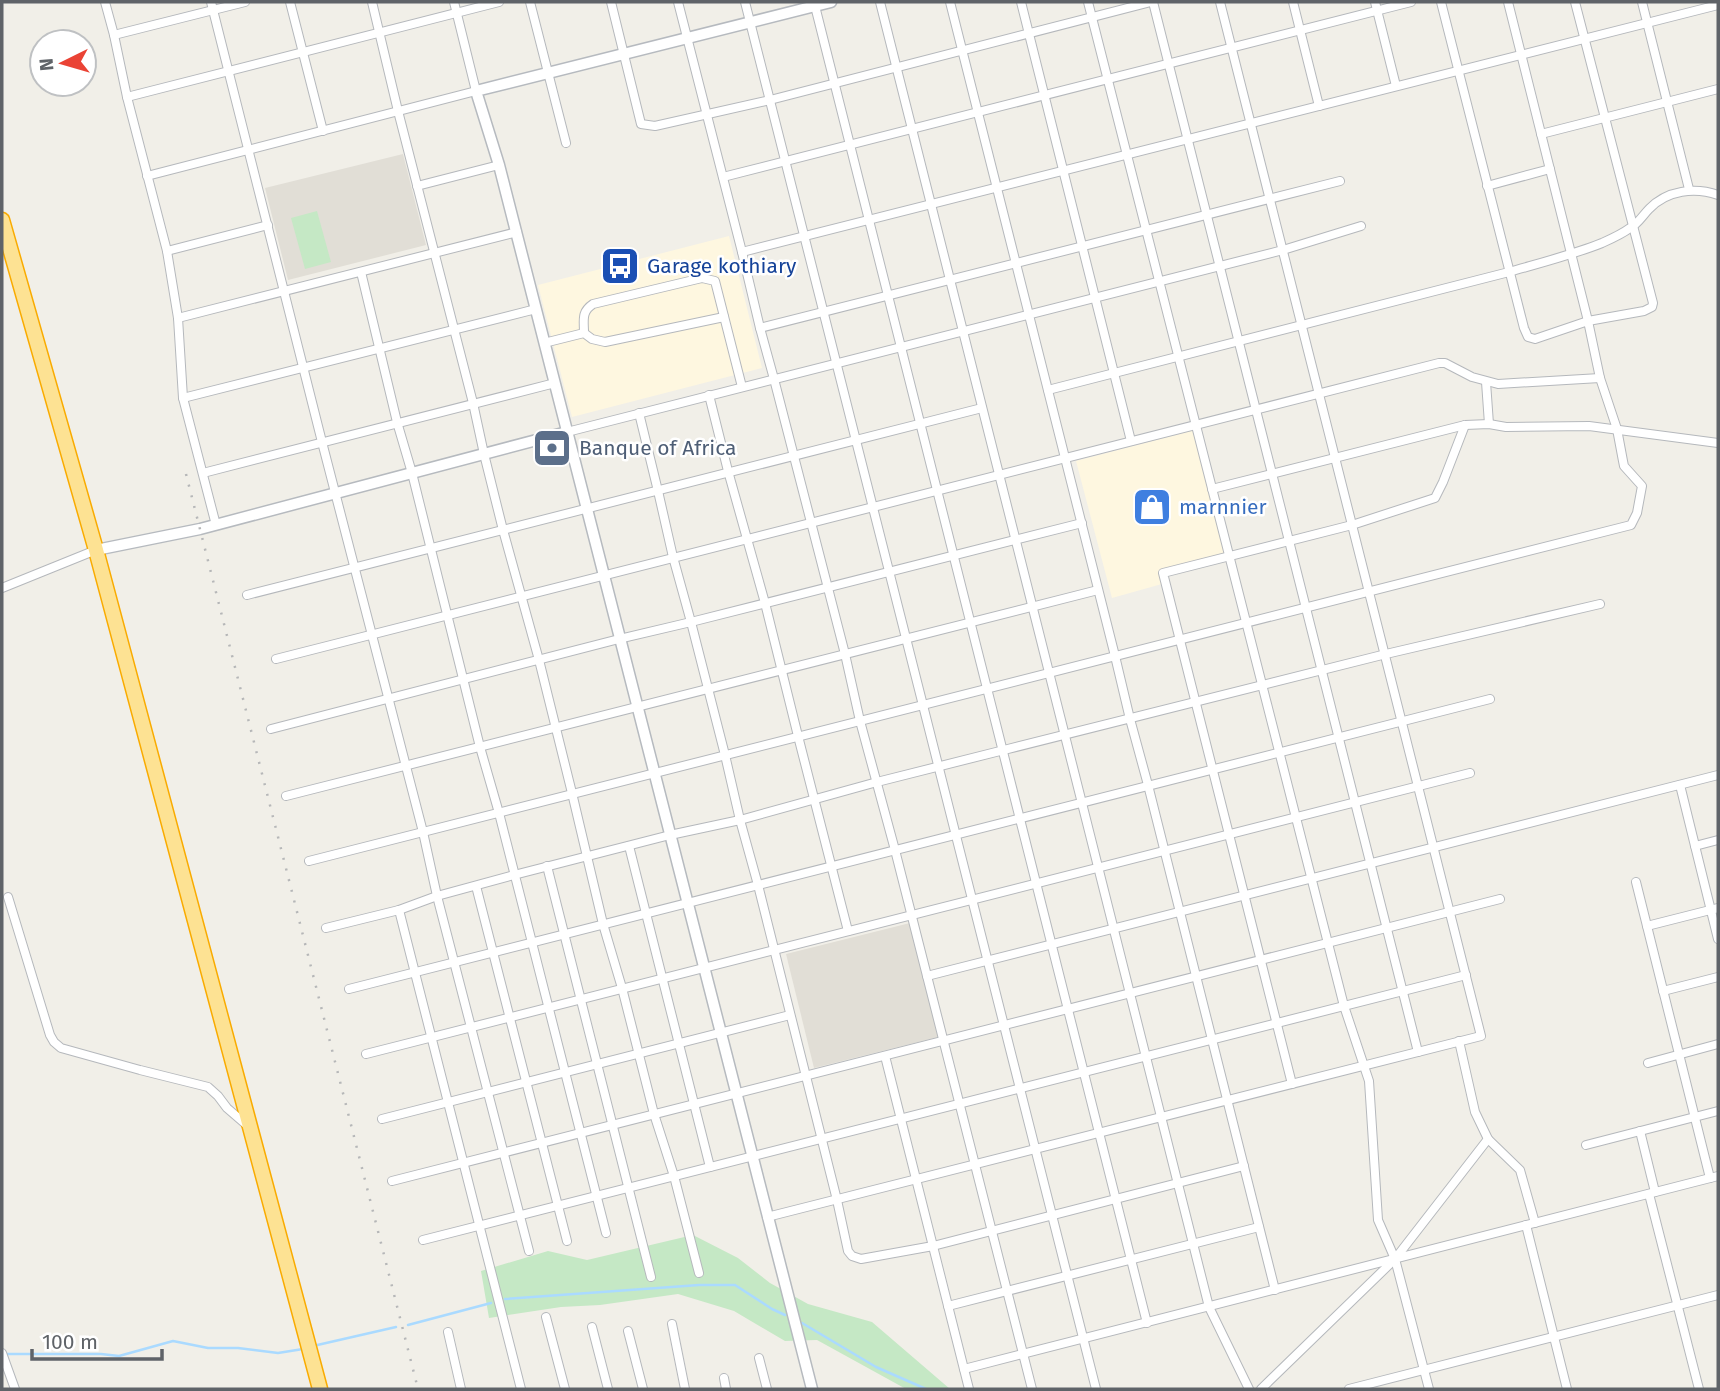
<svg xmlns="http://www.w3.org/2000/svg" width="1720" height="1391" font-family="'Fira Sans',sans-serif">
<rect width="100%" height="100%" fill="#f1efe8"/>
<g fill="#fef7e0">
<path d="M729 236 762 368 572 417 538 285Z"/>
<path d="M1195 430 1227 553 1166 570 1169 582 1112 598 1076 461Z"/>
</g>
<g fill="#e1ded6">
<path d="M403 154 426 245 288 280 265 188Z"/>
<path d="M910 923 938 1037 814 1068 786 954Z"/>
</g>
<g fill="#c5e8c5">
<path d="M317 211 331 262 305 269 291 218Z"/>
<path d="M693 1235 738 1258 770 1283 808 1304 872 1322 950 1389H906L817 1340 785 1341 734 1311 678 1294 600 1305 561 1307 489 1318 481 1271 548 1251 587 1260Z"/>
</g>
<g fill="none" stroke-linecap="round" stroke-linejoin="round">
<g stroke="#aadaff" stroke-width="2.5">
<path d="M505 1299 699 1285H735L772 1309 785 1315"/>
<path d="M802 1323 876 1367 926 1389"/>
<path d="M408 1325 491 1303"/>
<path d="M313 1346 396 1327"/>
<path d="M5 1354H101L119 1356 173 1341 208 1348H238L278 1353 303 1349"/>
</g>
<defs>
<g id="street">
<path d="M105 2 114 35 127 97 167 251 178 318 183 398 216 525"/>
<path d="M211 2 322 442 423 832 437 896 529 1251"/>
<path d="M290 2 323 131"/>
<path d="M372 2 398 111 473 403 484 454 503 530 539 660 572 793 603 924 622 988 654 1114 674 1176 699 1273"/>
<path d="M530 2 566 143"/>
<path d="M611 2 641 124 655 126 770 100 1151 2"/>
<path d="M678 2 742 252 760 328 774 379 845 654 860 721 895 850 1032 1389"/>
<path d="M745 2 1096 1389"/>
<path d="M814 2 1147 1323"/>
<path d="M880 2 1209 1307 1249 1389"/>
<path d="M950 2 1115 656 1130 719 1148 785 1275 1290"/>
<path d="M1021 2 1131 441"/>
<path d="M1088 2 1344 1006 1369 1081 1378 1220 1395 1259 1429 1389"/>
<path d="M1153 2 1418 1052"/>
<path d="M1293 2 1319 106"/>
<path d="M1375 2 1396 86"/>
<path d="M1441 2 1524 328 1528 337 1535 339 1588 321 1644 311 1652 307 1653 303 1575 2"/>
<path d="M1642 2 1689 189"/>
<path d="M114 35 245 2"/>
<path d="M127 97 499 2"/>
<path d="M1541 134 1718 89"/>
<path d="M147 176 476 91 454 2"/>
<path d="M723 177 1411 2"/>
<path d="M417 186 499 165"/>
<path d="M1487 186 1550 169"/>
<path d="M167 251 268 225"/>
<path d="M742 252 1718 5"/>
<path d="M361 272 397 422 412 473 480 747 499 813 606 1233"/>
<path d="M178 318 517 232"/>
<path d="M760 328 1340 181"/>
<path d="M584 333C584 320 581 312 593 304L702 278 715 281 742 387"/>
<path d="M544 343 584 333 592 339 605 342 724 317"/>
<path d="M1486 382 1489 424"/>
<path d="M1048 390 1509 272C1540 263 1572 255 1602 243 1611 239 1622 234 1630 228 1638 224 1643 215 1649 209 1667 190 1695 187 1718 195"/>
<path d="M709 395 728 471 765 603 798 736 848 931"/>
<path d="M183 398 536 309"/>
<path d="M639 413 658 491 673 557 691 622 725 755 740 820 758 885 837 1200 848 1251 852 1256 861 1259 933 1246 1244 1166"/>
<path d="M567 432 1283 250 1361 226"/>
<path d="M203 473 555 383"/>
<path d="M1212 489 1465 425 1489 424 1506 427 1589 426 1718 443"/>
<path d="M2 588 96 550"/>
<path d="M247 595 982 408"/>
<path d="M276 659 1439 363H1445L1472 377 1498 384 1600 378"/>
<path d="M271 729 619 639 691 622 1082 523"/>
<path d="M1680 785 1718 939"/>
<path d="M286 796 1098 590"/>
<path d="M629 846 710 1167"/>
<path d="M1695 846 1718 840"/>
<path d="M309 861 1631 525 1637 513 1642 486 1624 466 1623 461 1617 429 1600 378 1588 321 1508 2"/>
<path d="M547 866 651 1277"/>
<path d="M1636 882 1710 1178"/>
<path d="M476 886 567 1241"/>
<path d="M8 897 50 1035 54 1042 61 1048 140 1070 208 1087 218 1096 227 1108 249 1127"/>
<path d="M399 910 521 1389"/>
<path d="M1647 926 1718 908"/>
<path d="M326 928 399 910 437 896 514 875 670 835 740 820 877 782 1004 750 1386 654 1600 604"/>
<path d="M927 976 1718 775"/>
<path d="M349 989 1490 699"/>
<path d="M1663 991 1718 977"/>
<path d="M1459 1041 1475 1112 1488 1139 1520 1170 1535 1223"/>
<path d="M366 1054 1470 773"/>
<path d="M885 1056 969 1389"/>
<path d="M1648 1063 1718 1044"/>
<path d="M1292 1084 1163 573 1352 525 1435 498 1443 482 1465 425"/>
<path d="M382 1119 790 1015"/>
<path d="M1640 1131 1655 1192"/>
<path d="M1586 1145 1718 1111"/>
<path d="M392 1181 1500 899"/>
<path d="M1649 1194 1699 1389"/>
<path d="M767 1217 1481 1036 1220 2"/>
<path d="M1526 1225 1567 1389"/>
<path d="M423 1240 1466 975"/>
<path d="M948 1306 1259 1227"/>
<path d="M546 1317 565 1389"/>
<path d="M672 1324 685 1389"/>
<path d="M592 1327 608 1389"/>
<path d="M628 1331 643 1389"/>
<path d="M448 1332 461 1389"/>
<path d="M2 1353 15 1389"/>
<path d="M759 1358 767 1389"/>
<path d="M964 1369 1718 1176"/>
<path d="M724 1378 726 1389"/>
<path d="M1261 1389 1395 1259 1488 1139"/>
<path d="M1349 1389 1718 1295"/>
</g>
<g id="secondary">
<path d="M96 550 200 529 567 432"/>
<path d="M812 1389 499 165 476 91 831 2"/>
</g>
<path id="highway" d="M2 220 96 550 320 1389"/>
</defs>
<use href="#street" stroke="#b5b8bc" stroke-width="10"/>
<use href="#secondary" stroke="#b6babf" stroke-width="13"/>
<use href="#highway" stroke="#f9ab00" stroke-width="17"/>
<use href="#street" stroke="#fff" stroke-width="8"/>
<use href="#secondary" stroke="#fff" stroke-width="10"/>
<use href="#highway" stroke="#fde293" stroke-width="14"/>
<path stroke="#b6b7b8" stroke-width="2.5" stroke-dasharray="2 9" stroke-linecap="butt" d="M186 474 418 1389"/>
</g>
<defs>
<symbol id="bus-square" viewBox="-11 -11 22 22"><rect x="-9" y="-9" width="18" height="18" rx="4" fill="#1a4fb4" stroke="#fff"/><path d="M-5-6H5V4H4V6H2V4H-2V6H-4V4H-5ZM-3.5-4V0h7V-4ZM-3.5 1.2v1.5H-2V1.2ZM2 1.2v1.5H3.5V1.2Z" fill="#fff"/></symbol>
<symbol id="bank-square" viewBox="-11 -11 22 22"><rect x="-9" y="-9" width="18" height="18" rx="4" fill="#5c6f8a" stroke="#fff"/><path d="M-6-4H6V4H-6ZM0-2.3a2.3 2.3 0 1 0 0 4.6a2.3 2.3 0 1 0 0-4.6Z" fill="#fff"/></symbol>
<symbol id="shop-square" viewBox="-11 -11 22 22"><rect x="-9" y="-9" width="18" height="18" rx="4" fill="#3f7fe0" stroke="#fff"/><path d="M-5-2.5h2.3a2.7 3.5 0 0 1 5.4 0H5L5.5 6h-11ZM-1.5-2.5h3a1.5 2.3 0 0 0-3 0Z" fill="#fff"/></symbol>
</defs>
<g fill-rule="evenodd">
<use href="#bus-square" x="598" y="244" width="44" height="44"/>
<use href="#bank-square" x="530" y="426" width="44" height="44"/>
<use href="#shop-square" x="1130" y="485" width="44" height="44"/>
</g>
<g text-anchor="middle" stroke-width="5" stroke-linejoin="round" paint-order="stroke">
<g font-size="21" fill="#164399" stroke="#fff" text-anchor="start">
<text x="647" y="273">Garage kothiary</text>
</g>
<g font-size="21" fill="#4e5e75" stroke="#fff" text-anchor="start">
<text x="579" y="455">Banque of Africa</text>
</g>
<g font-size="21" fill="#366cbe" stroke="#fff" text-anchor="start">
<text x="1179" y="514">marnnier</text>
</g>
</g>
<rect width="1720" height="1391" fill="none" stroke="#5f6368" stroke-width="7"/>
<g transform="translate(63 63) rotate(265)"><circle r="33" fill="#ffffff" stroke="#bfc1c3" stroke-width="2"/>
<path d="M0-5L12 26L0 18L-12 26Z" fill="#ea4335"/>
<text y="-10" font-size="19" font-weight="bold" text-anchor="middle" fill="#5f6368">N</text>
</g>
<path d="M32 1349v10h130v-10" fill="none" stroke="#5f6368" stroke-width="3.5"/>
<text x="42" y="1349" font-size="21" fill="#5f6368" stroke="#ffffff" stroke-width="5" paint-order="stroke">100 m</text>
</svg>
